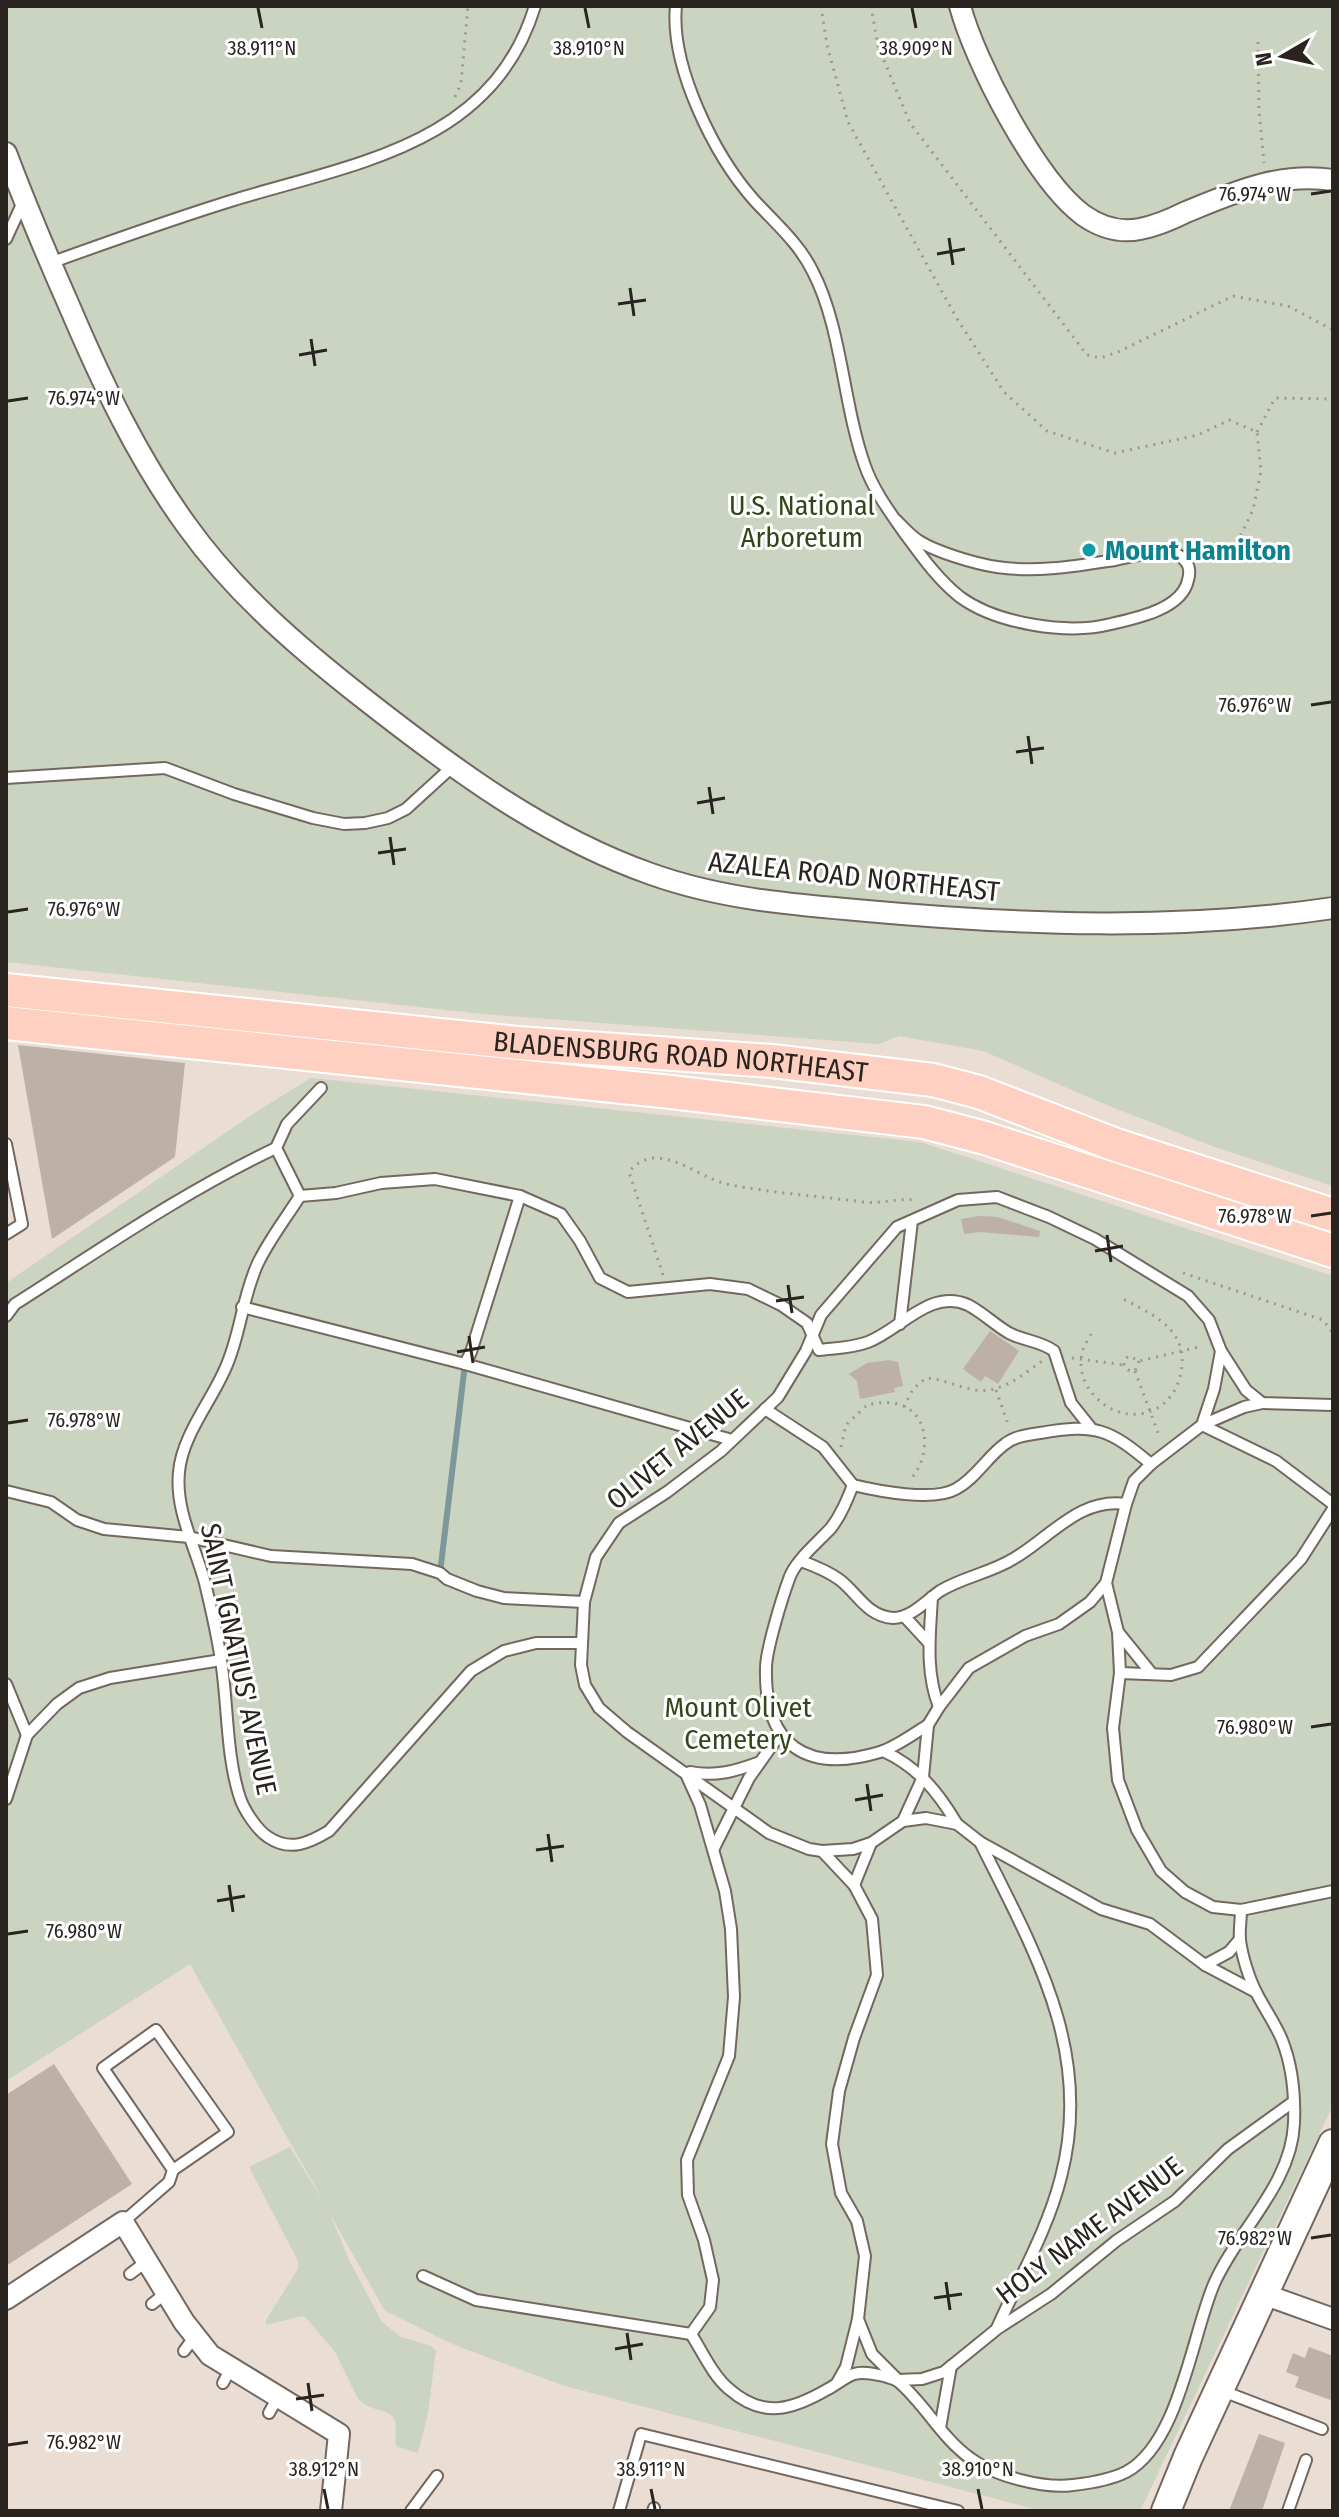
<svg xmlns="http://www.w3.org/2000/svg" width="1339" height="2517" font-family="'Fira Sans Condensed',sans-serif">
<rect width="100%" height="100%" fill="#eaddd3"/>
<g fill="#cad4c0">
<path d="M6 6H1333V1186L1215 1147 1109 1106 983 1051 899 1036 879 1044 483 1014 6 962Z"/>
<path d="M311 1078 920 1142 1333 1276V2105L1140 2511H1042L565 2386 457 2346 385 2311 330 2214 349 2260 382 2322 401 2337 431 2346 436 2351 428 2413 418 2453 398 2447 395 2443C401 2400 379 2419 358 2399L335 2352 307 2319 302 2316 266 2325V2320L298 2269V2261L249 2167 290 2147 326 2206 190 1964 6 2081V1283L259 1110Z"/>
</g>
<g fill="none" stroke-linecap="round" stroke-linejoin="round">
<path stroke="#7d989a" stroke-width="6" d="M440 1573 465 1364"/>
</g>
<g fill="#bdb0a7">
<path d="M18 1045 185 1063 175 1157 52 1239Z"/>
<path d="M979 1216 998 1217 1040 1231 1039 1237 979 1232 964 1234 961 1219Z"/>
<path d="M990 1331 1019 1351 998 1384 985 1376 981 1382 963 1369Z"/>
<path d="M889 1360 898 1362 903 1386 894 1388 895 1392 860 1399 857 1381 849 1374 867 1363Z"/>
<path d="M54 2064 132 2184 6 2266V2095Z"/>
<path d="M1309 2347 1333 2356V2401L1295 2387 1299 2377 1286 2372 1293 2353 1305 2358Z"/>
<path d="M1259 2434 1285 2443 1262 2511H1229Z"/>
</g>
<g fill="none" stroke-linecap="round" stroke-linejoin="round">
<defs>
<g id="service">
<path d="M676 6C670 66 714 155 754 200 775 223 799 243 813 272 842 328 843 405 865 466 873 489 889 511 903 531 920 554 937 579 960 597 997 624 1068 635 1111 624 1137 618 1182 609 1188 580 1190 573 1190 567 1186 562 1181 554 1173 553 1165 552 1149 551 1131 557 1115 560 1076 566 1036 573 997 567 976 564 936 552 919 541 911 536 903 527 896 520"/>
<path d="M6 239 23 202"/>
<path d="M50 263C111 241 172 219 234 200 355 163 493 145 535 6"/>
<path d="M6 778 165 768 234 794 313 818 344 824 365 823 388 818 406 809 452 767"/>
<path d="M6 1144 22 1224 6 1234"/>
<path d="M300 1196C286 1218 269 1240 258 1263 243 1295 241 1330 228 1362 215 1397 182 1434 179 1472 175 1510 195 1546 205 1583 211 1608 217 1634 221 1660 228 1704 226 1756 240 1798 244 1810 257 1830 268 1837 290 1852 309 1843 329 1831L471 1671 504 1651 536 1643H582"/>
<path d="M300 1196 336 1193 381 1183 435 1179 520 1196 561 1214 580 1241 600 1278 628 1292 710 1284 748 1289 781 1305 807 1323 819 1350C836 1348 852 1348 868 1342 900 1330 930 1288 968 1305 982 1312 995 1325 1009 1333 1024 1341 1041 1341 1054 1351L1071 1403 1091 1428"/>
<path d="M300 1196 276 1148 287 1124 321 1088"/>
<path d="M242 1307 465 1364 732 1440"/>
<path d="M6 1316 15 1304C100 1250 185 1191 276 1148"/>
<path d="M900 1324 912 1221"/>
<path d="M1221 1351 1246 1390 1262 1403 1333 1405"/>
<path d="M465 1364 471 1352 520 1196"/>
<path d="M1262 1403 1244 1407 1202 1425 1151 1464 1134 1481 1126 1504 1106 1583 1090 1602 1059 1624 1025 1636 969 1668 939 1707 928 1725 923 1777 903 1821 871 1843 853 1849 822 1851 809 1849 769 1833 627 1732 599 1708 585 1685 581 1665 584 1602 596 1557 619 1523 667 1492 721 1451 778 1397 806 1351 821 1315 897 1227 958 1200 997 1197 1049 1217 1095 1239 1188 1296 1209 1320 1221 1351 1214 1389 1202 1425 1276 1461 1333 1504"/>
<path d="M765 1409 823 1447 853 1485"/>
<path d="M853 1485C847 1500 841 1515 831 1528 818 1542 794 1562 789 1579 782 1598 766 1650 766 1668 764 1746 807 1774 880 1752 896 1747 913 1734 928 1725"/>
<path d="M853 1485C878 1491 933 1502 956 1489 976 1478 987 1457 1005 1444 1015 1436 1028 1435 1040 1433 1096 1423 1109 1429 1151 1464"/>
<path d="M6 1491 51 1502 77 1520 104 1529 189 1537 271 1556 412 1564 440 1573 447 1579 477 1591 504 1598 584 1602"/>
<path d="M801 1561C815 1566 828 1571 840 1580 858 1594 867 1616 893 1618 911 1618 926 1601 940 1591 963 1577 990 1573 1013 1559 1050 1538 1079 1497 1126 1504"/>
<path d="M1106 1583 1118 1632 1120 1673 1113 1728 1118 1780 1137 1830 1161 1871 1185 1892 1213 1907 1241 1910"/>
<path d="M932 1597C930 1635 925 1671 939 1707"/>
<path d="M905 1617 929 1643"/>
<path d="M1118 1632 1152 1674"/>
<path d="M1120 1673 1171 1675 1198 1667 1301 1559 1333 1509"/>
<path d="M6 1684 27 1735"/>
<path d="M883 1751C918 1767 938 1792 957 1824"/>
<path d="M690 1772C716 1777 736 1771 760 1762"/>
<path d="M686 1774 700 1805 725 1891 731 1929 734 1997 729 2056 687 2160 688 2195 704 2240 713 2280 710 2307 691 2334"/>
<path d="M6 1799 27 1735 57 1704 79 1688 110 1678 221 1660"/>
<path d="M903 1821 926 1818 957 1824 980 1842 1101 1909 1150 1924 1205 1965 1256 1992"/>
<path d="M980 1842C1034 1951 1094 2051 1061 2177 1048 2229 1019 2279 997 2328"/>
<path d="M714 1848 749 1778 780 1734"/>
<path d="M822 1851 854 1885 872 1919 877 1975 854 2038 839 2091 832 2144 841 2193 857 2221 865 2256 858 2319 846 2367 837 2383"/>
<path d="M854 1885 871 1843"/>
<path d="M1205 1965 1229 1952 1240 1939"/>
<path d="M123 2222 169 2182 173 2170 228 2132 156 2030 103 2068 173 2170"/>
<path d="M130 2274 147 2261"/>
<path d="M423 2276 476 2300 691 2334"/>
<path d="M152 2304 166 2293"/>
<path d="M858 2319 872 2354 898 2380 922 2379 944 2372 997 2329 1051 2294 1116 2241 1175 2201 1228 2149 1293 2102"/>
<path d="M691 2334C702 2351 713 2376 729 2389 763 2419 792 2410 828 2389 836 2385 845 2377 854 2374 864 2371 874 2374 884 2376 890 2378 896 2379 900 2383 926 2406 942 2438 970 2458 994 2476 1044 2489 1073 2485 1091 2483 1110 2480 1126 2472 1179 2444 1192 2335 1214 2284 1237 2231 1292 2184 1294 2123 1295 2097 1292 2065 1282 2040 1275 2023 1264 2008 1256 1992 1249 1978 1242 1956 1240 1940 1239 1931 1241 1919 1241 1910L1333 1891"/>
<path d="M184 2351 195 2336"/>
<path d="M223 2383 231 2368"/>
<path d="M1220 2390 1322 2429"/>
<path d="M269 2413 278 2397"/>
<path d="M940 2428 951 2366"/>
<path d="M411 2511 437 2476"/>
<path d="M619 2511 641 2434 958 2511"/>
<path d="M653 2511 654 2508"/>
<path d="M1288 2511 1306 2460"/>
</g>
<g id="minor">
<path d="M960 6C975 62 1036 180 1083 215 1100 227 1120 233 1140 229 1156 226 1172 219 1186 212 1235 192 1279 172 1333 180"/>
<path d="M6 153C26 206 48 258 71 310 103 385 139 460 187 526 235 593 298 647 363 698 451 767 543 836 651 874 721 899 794 905 867 911 1021 925 1180 931 1333 908"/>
<path d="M1263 2294 1333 2319"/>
<path d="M6 2299 123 2222 184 2322 210 2355 339 2434 331 2511"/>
</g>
<path id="secondary" d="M1166 2511 1188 2457 1333 2144"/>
<g id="primary">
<path id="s1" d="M6 990 518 1043 772 1061 933 1080 979 1092 1116 1145 1333 1215"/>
<path d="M6 1023 671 1092 924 1122 985 1138 1333 1251"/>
</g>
</defs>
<use href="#service" stroke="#73675f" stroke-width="14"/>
<use href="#minor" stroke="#73675f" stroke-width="24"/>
<use href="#secondary" stroke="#73675f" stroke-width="32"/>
<use href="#primary" stroke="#fff" stroke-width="36"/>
<g stroke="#a0968e" stroke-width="3" stroke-dasharray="2 6" stroke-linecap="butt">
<path d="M821 6 827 45 848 122 956 317 1004 392 1047 431 1115 453 1198 435 1229 420 1257 432 1261 471 1253 510 1236 545 1215 556 1203 559"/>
<path d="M871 6 878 46 910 123 1087 355 1100 358 1118 352 1233 296 1288 306 1333 330"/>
<path d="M1258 42 1259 109 1264 163"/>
<path d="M455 97 461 83 468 6"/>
<path d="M1257 432 1275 398 1333 399"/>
<path d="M1183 1273 1323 1320 1333 1333"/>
<path d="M663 1275 629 1172C635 1164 645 1158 656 1158 681 1159 703 1178 726 1184 771 1193 818 1196 863 1202 882 1204 898 1198 917 1200"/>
<path d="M1091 1334C1089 1339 1084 1345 1083 1350 1071 1388 1115 1426 1151 1411 1165 1406 1175 1393 1179 1380 1193 1334 1159 1317 1123 1299"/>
<path d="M1072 1358 1124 1365"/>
<path d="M1139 1361 1135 1371 1128 1370 1124 1365 1125 1359 1129 1356 1139 1361 1203 1346"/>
<path d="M1135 1371 1160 1438"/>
<path d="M996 1390 1008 1424"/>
<path d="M904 1407 913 1389 926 1378C943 1379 958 1387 975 1390 1001 1394 1022 1375 1042 1361"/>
<path d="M841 1447 846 1425 867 1405C875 1403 884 1402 893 1403 932 1409 932 1458 909 1481"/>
</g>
<use href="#service" stroke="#fff" stroke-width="10"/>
<use href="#minor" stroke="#fff" stroke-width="20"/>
<use href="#secondary" stroke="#fff" stroke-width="28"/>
<use href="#primary" stroke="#fed0c2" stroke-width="32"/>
</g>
<path fill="none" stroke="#292420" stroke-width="3" d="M258 8 262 28M585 8 589 28M912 8 916 28M1311 194 1331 191M949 238 953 265M937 254 965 249M630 288 634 316M618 304 646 300M311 339 315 366M299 355 327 350M8 401 28 398M1311 705 1331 702M1028 736 1032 764M1016 752 1044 748M709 787 713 814M697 803 725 798M390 837 394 865M378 853 406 849M8 912 28 909M1311 1216 1331 1213M1107 1235 1111 1262M1095 1251 1123 1246M788 1285 792 1313M776 1301 804 1297M469 1336 473 1363M457 1352 485 1347M8 1423 28 1420M1311 1727 1331 1724M867 1784 871 1811M855 1800 883 1795M548 1834 552 1862M536 1850 564 1846M229 1885 233 1912M217 1901 245 1896M8 1934 28 1931M1311 2238 1331 2235M946 2282 950 2310M934 2298 962 2294M627 2333 631 2360M615 2349 643 2344M308 2383 312 2411M296 2399 324 2395M8 2445 28 2442M324 2489 328 2509M651 2489 655 2509M978 2489 982 2509"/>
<circle fill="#0f9aa8" stroke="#fff" stroke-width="3" cx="1089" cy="550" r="8"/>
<g text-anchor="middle" stroke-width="6" stroke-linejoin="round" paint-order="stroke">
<g font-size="28" fill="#334619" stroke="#fff">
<text x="802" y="515">U.S. National<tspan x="802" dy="32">Arboretum</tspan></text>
<text x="738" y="1717">Mount Olivet<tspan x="738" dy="32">Cemetery</tspan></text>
</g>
<g font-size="28" font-weight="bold" fill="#0d838f" stroke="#fff" text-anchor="start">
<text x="1105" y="560">Mount Hamilton</text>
</g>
<g font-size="28" fill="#292420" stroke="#fff">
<text transform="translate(854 876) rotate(6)" y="10">AZALEA ROAD NORTHEAST</text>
<text dy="10" stroke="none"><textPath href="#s1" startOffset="678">BLADENSBURG ROAD NORTHEAST</textPath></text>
<text transform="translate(677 1449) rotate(-39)" y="10">OLIVET AVENUE</text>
<text transform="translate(239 1659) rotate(78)" y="10">SAINT IGNATIUS' AVENUE</text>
<text transform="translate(1089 2230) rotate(-37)" y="10">HOLY NAME AVENUE</text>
</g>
</g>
<g font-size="20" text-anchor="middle" fill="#292420" stroke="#fff" stroke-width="6" stroke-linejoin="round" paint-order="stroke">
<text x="262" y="55">38.911°N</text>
<text x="589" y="55">38.910°N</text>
<text x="916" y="55">38.909°N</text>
<text x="1255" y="201">76.974°W</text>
<text x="84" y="405">76.974°W</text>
<text x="1255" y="712">76.976°W</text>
<text x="84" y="916">76.976°W</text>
<text x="1255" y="1223">76.978°W</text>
<text x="84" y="1427">76.978°W</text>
<text x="1255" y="1734">76.980°W</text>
<text x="84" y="1938">76.980°W</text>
<text x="1255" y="2245">76.982°W</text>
<text x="84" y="2449">76.982°W</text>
<text x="324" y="2476">38.912°N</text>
<text x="651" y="2476">38.911°N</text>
<text x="978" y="2476">38.910°N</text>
</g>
<rect width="1339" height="2517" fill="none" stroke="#292420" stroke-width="16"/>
<g transform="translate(1283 56) rotate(261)" stroke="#ffffff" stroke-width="6" paint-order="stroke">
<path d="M0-6L14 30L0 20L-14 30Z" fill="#292420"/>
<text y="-12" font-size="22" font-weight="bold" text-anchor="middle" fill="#292420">N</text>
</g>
</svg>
